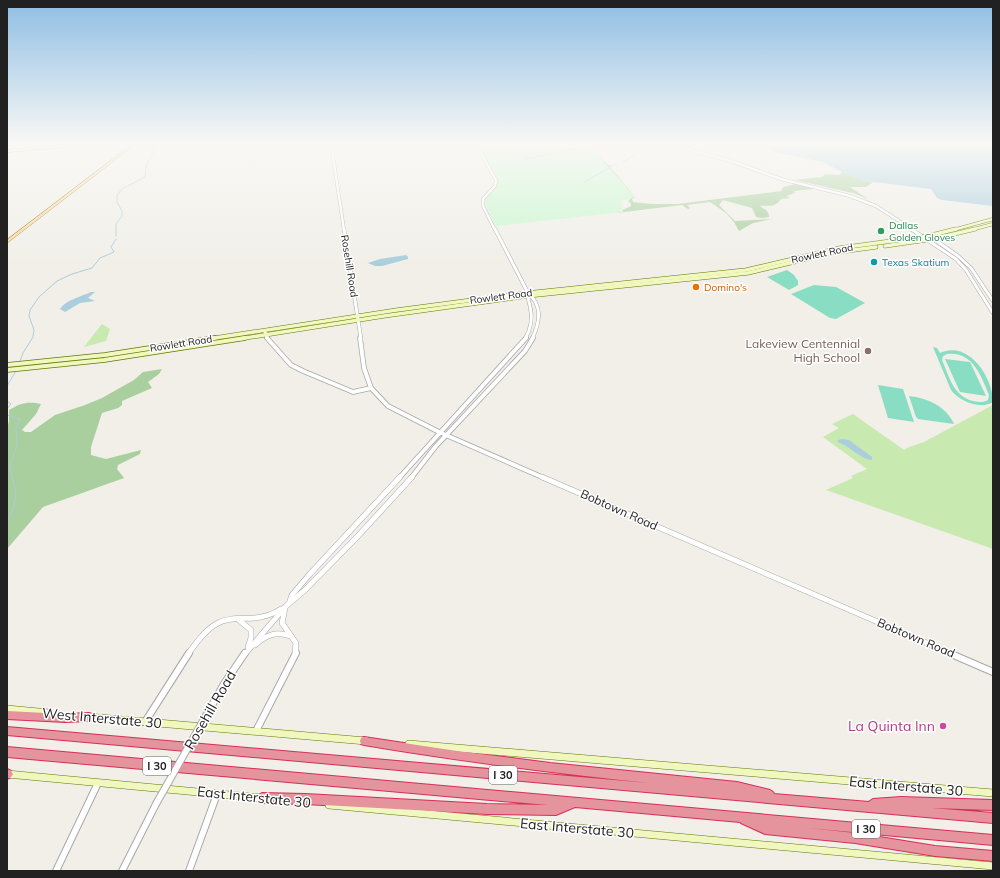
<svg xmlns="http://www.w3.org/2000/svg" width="1000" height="878" font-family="Mulish,sans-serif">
<rect width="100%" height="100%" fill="#f1efe8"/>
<g fill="#c8e9b0">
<path d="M102 324 110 329 106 341 84 347Z"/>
<path d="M993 405V549L826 490 853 478 851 476 867 469 823 437 839 428 832 424 853 414 904 450 909 447 924 442Z"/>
</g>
<g fill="#a9cf9e">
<path d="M587 143 607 164 612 166 611 168 635 197 632 199 633 202 652 204H677L781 191 783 187 796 184 813 188V189L794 191 795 193 786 196 790 198 781 199C774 208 771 205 760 206 765 210 769 210 769 217L762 218 756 217 752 208 723 200 719 205 735 221 772 219 753 223 739 231 734 222 726 213 710 202 687 205 690 208 688 209 682 205 616 213 631 206V204L628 201 632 197 502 201Z"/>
<path d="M842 172 866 181 873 182 866 187H850L868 199 853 193 795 180 822 177 825 174 840 175Z"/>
<path d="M162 369 159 374 148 382 152 388 122 401V405L118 408 102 413 91 447V455L106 459 141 450 140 454 118 465 117 469 124 478 43 507 7 549V429L9 421V410C20 403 29 401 41 404L36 414 22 430 25 432H31L55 415 85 405 102 398 134 380 143 372Z"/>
</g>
<path fill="#c8f8cf" d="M501 143H587L635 197 621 201 623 212 496 226 484 203C485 193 497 190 498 179L478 145Z"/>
<g fill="#89ddc3" fill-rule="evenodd">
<path d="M787 270 794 275 798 281V285L789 290 767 277Z"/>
<path d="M814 285 836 287 865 303 836 319 830 318 791 294Z"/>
<path d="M933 347 937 348 940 353C969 340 993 378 993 402 980 410 959 401 951 390ZM947 354C973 351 981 376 989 395L988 400C983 403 978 402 973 401 953 396 949 376 942 360L943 356Z"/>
<path d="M945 359 970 362 986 396 960 392Z"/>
<path d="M878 385 903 389 914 422 888 418Z"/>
<path d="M909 396C927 398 946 406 954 424L918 419 916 417Z"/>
</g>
<g fill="#aacedd">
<path d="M757 143H993V206L942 200 937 198 931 189 866 181 842 172 823 162 776 152Z"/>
<path d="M406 255 408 257V259L382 266H375L368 263 380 259Z"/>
<path d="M91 292H95L88 298 95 301 80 303 65 312 60 309C67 299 81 297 91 292Z"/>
<path d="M842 439 849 440 872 457V460C861 460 850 446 838 442V440Z"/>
</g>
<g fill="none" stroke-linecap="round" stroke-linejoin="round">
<g stroke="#aacedd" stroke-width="1">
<path d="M525 159 606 143"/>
<path d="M622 162 632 157 648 143"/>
<path d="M584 182 616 164"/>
<path d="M116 236V224L122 216V211L117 202V195L122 189 145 177 146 167 157 143"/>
<path d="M20 361 23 353 33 337 34 330 29 316 30 310 39 297 57 281 72 274 92 268 100 258 114 252 111 247 116 239"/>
<path d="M7 386 16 371"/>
<path d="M7 401 11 404 7 409"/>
<path d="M7 415 20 419 16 429 17 446 10 466 16 492 14 506 7 522"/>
</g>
<defs>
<g id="tertiary-far4">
<path d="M331 143 344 230"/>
<path d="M475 143 496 180 495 186 483 199V206L495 230"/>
<path d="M664 143 731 161 781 179 850 196 876 206 913 230"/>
</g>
<g id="tertiary-far3">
<path d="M344 229 361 339"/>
<path d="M495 229 528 293C543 306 540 322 532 339"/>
<path d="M911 229 956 259 966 270 993 313"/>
<path d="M938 242 958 256 971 268 993 301"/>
<path d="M265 332 268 339"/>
<path d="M525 339C531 329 533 318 530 306 529 301 527 298 528 293"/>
</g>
<g id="tertiary-far2">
<path d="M267 338 291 365 303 371 353 392 371 388 388 406 439 432 544 478"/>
<path d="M360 338 364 368 371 388"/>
<path d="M399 478 526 338"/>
<path d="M411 478 436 446 525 351 533 338"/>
</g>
<g id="tertiary-far1">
<path d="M542 477 952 654"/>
<path d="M290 601 292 595 309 575 400 477"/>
<path d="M285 608 282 623 296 643 295 654"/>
<path d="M239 620 251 630V638L248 647"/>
<path d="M255 645C266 635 276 631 290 636"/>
<path d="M188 654C196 643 206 629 218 623 229 617 243 619 255 618 265 617 273 614 281 609"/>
<path d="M245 654 286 606 305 590 358 536 412 477"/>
</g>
<g id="tertiary">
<path d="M949 653 993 672"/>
<path d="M224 684 245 653"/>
<path d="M145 722 189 653"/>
<path d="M256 731 296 653"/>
<path d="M56 871 98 783"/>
<path d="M122 871 156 804"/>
<path d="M189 871 217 794"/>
</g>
<g id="secondary-far3">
<path d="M7 151 95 143"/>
<path d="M953 230 993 219"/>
<path d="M971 230 993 224"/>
</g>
<g id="secondary-far2">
<path d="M885 246 933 239 975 229"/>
<path d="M208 339 397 310 518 294 746 270 840 248 928 236 956 229"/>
<path d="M239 339 384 316 527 296 748 273 832 253 876 247"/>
</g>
<g id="secondary-far1">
<path d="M7 365 105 355 215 338"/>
<path d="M7 370 104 360 245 338"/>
</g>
<g id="secondary">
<path d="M7 709 49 713"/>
<path d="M88 717 366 741"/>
<path d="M409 744 993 793"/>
<path d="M7 774 262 798"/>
<path d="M329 805 993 866"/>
</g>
<path id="primary" d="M134 143H137L7 243V240Z"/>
<g id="motorway">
<path d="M7 711 65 714 89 713 92 714 93 717 92 720 89 721 65 722 7 719Z"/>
<path d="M7 727 649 783C554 773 459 761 364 745L361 744 360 741 361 738 364 737 457 751 550 763 737 782 770 790 773 792 774 794 869 802 870 801 873 799 901 797 993 800V810L932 808 993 813V823L7 735Z"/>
<path d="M7 747 993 835V845L808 828 855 833 935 846 993 851V861L935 856 855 843 765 834 741 823 740 822 575 807 556 815 487 814 305 804 262 803 259 801 257 798 259 795 262 793 305 794 487 804 548 805 7 757Z"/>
<path d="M7 769 11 771 13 774 11 777 7 779Z"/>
</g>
</defs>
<use href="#tertiary-far4" stroke="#a8a8a8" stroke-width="3.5"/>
<use href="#tertiary-far3" stroke="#a8a8a8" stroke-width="4"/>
<use href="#tertiary-far2" stroke="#a8a8a8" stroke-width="5.5"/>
<use href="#tertiary-far1" stroke="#a8a8a8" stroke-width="6"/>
<use href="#tertiary" stroke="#a8a8a8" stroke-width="8"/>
<use href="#secondary-far3" stroke="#647808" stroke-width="3.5"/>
<use href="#secondary-far2" stroke="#647808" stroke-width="4.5"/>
<use href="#secondary-far1" stroke="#647808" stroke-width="5.5"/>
<use href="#secondary" stroke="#647808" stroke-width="8"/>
<use href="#primary" stroke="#997305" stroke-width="1"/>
<use href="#motorway" stroke="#d62e5b" stroke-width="2"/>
<use href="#tertiary-far4" stroke="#fff" stroke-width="2.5"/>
<use href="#tertiary-far3" stroke="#fff" stroke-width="3"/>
<use href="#tertiary-far2" stroke="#fff" stroke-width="4"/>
<use href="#tertiary-far1" stroke="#fff" stroke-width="5"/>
<use href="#tertiary" stroke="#fff" stroke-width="6"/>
<use href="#secondary-far3" stroke="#f1f8bf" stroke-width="2.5"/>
<use href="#secondary-far2" stroke="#f1f8bf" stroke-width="3.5"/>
<use href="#secondary-far1" stroke="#f1f8bf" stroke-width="4"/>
<use href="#secondary" stroke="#f1f8bf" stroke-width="7"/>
<use href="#primary" fill="#f9dba5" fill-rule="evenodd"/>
<use href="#motorway" fill="#e5939c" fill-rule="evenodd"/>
<defs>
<path id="tertiary-bridge" d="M156 804 224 684"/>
</defs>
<use href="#tertiary-bridge" stroke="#a8a8a8" stroke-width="8" stroke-linecap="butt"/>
<use href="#tertiary-bridge" stroke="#fff" stroke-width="6"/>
</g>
<linearGradient id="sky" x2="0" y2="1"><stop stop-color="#8fbee4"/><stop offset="0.54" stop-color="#f9f8f5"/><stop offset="1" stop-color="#f9f8f5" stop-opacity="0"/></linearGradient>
<rect width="1000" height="266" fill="url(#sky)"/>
<circle fill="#2e9e5b" stroke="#fff" stroke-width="1.5" cx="881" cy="231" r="4"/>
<circle fill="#0f9aa8" stroke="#fff" stroke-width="1.5" cx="874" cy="262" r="4"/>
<circle fill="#e8710a" stroke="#fff" stroke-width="1.5" cx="696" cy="287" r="4"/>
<circle fill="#8d6e63" stroke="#fff" stroke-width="1.5" cx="868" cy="351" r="4"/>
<circle fill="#d1479c" stroke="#fff" stroke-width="1.5" cx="943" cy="726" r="4"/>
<g text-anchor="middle" stroke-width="3" stroke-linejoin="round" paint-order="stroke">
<g font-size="10" fill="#27864d" stroke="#fff" text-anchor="start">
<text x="889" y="229">Dallas<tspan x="889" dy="12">Golden Gloves</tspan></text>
</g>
<g font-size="10" fill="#212121" stroke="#fff">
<text transform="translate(822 253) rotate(-12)" y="4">Rowlett Road</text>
<text transform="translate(350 266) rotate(81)" y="4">Rosehill Road</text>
<text transform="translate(501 296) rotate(-7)" y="4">Rowlett Road</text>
<text transform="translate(181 343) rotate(-9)" y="4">Rowlett Road</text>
</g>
<g font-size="10" fill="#0d838f" stroke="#fff" text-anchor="start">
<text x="882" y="266">Texas Skatium</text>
</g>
<g font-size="10" fill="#c56008" stroke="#fff" text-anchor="start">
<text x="704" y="291">Domino's</text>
</g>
<g fill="#fff" stroke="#646464" stroke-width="1">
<rect x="143" y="757" width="28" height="18" rx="3"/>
<rect x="489" y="766" width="28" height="18" rx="3"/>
<rect x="852" y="820" width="28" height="18" rx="3"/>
</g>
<g font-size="11" font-weight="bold" fill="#212121">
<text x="157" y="770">I 30</text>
<text x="503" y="779">I 30</text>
<text x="866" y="833">I 30</text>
</g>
<g font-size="12" fill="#785e54" stroke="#fff" text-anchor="end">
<text x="860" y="348">Lakeview Centennial<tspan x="860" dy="14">High School</tspan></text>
</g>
<g font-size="12" fill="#212121" stroke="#fff">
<text transform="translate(619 510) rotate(24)" y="4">Bobtown Road</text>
<text transform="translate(916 638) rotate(23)" y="4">Bobtown Road</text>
</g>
<g font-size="14" fill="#212121" stroke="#fff">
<text transform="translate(210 710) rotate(-60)" y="5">Rosehill Road</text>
<text transform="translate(102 718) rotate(5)" y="5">West Interstate 30</text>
<text transform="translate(906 786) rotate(5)" y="5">East Interstate 30</text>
<text transform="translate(254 797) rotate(6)" y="5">East Interstate 30</text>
<text transform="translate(577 828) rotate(5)" y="5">East Interstate 30</text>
</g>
<g font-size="14" fill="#b23c85" stroke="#fff" text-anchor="end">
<text x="935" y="731">La Quinta Inn</text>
</g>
</g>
<rect width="1000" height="878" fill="none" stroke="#212121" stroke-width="16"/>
</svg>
